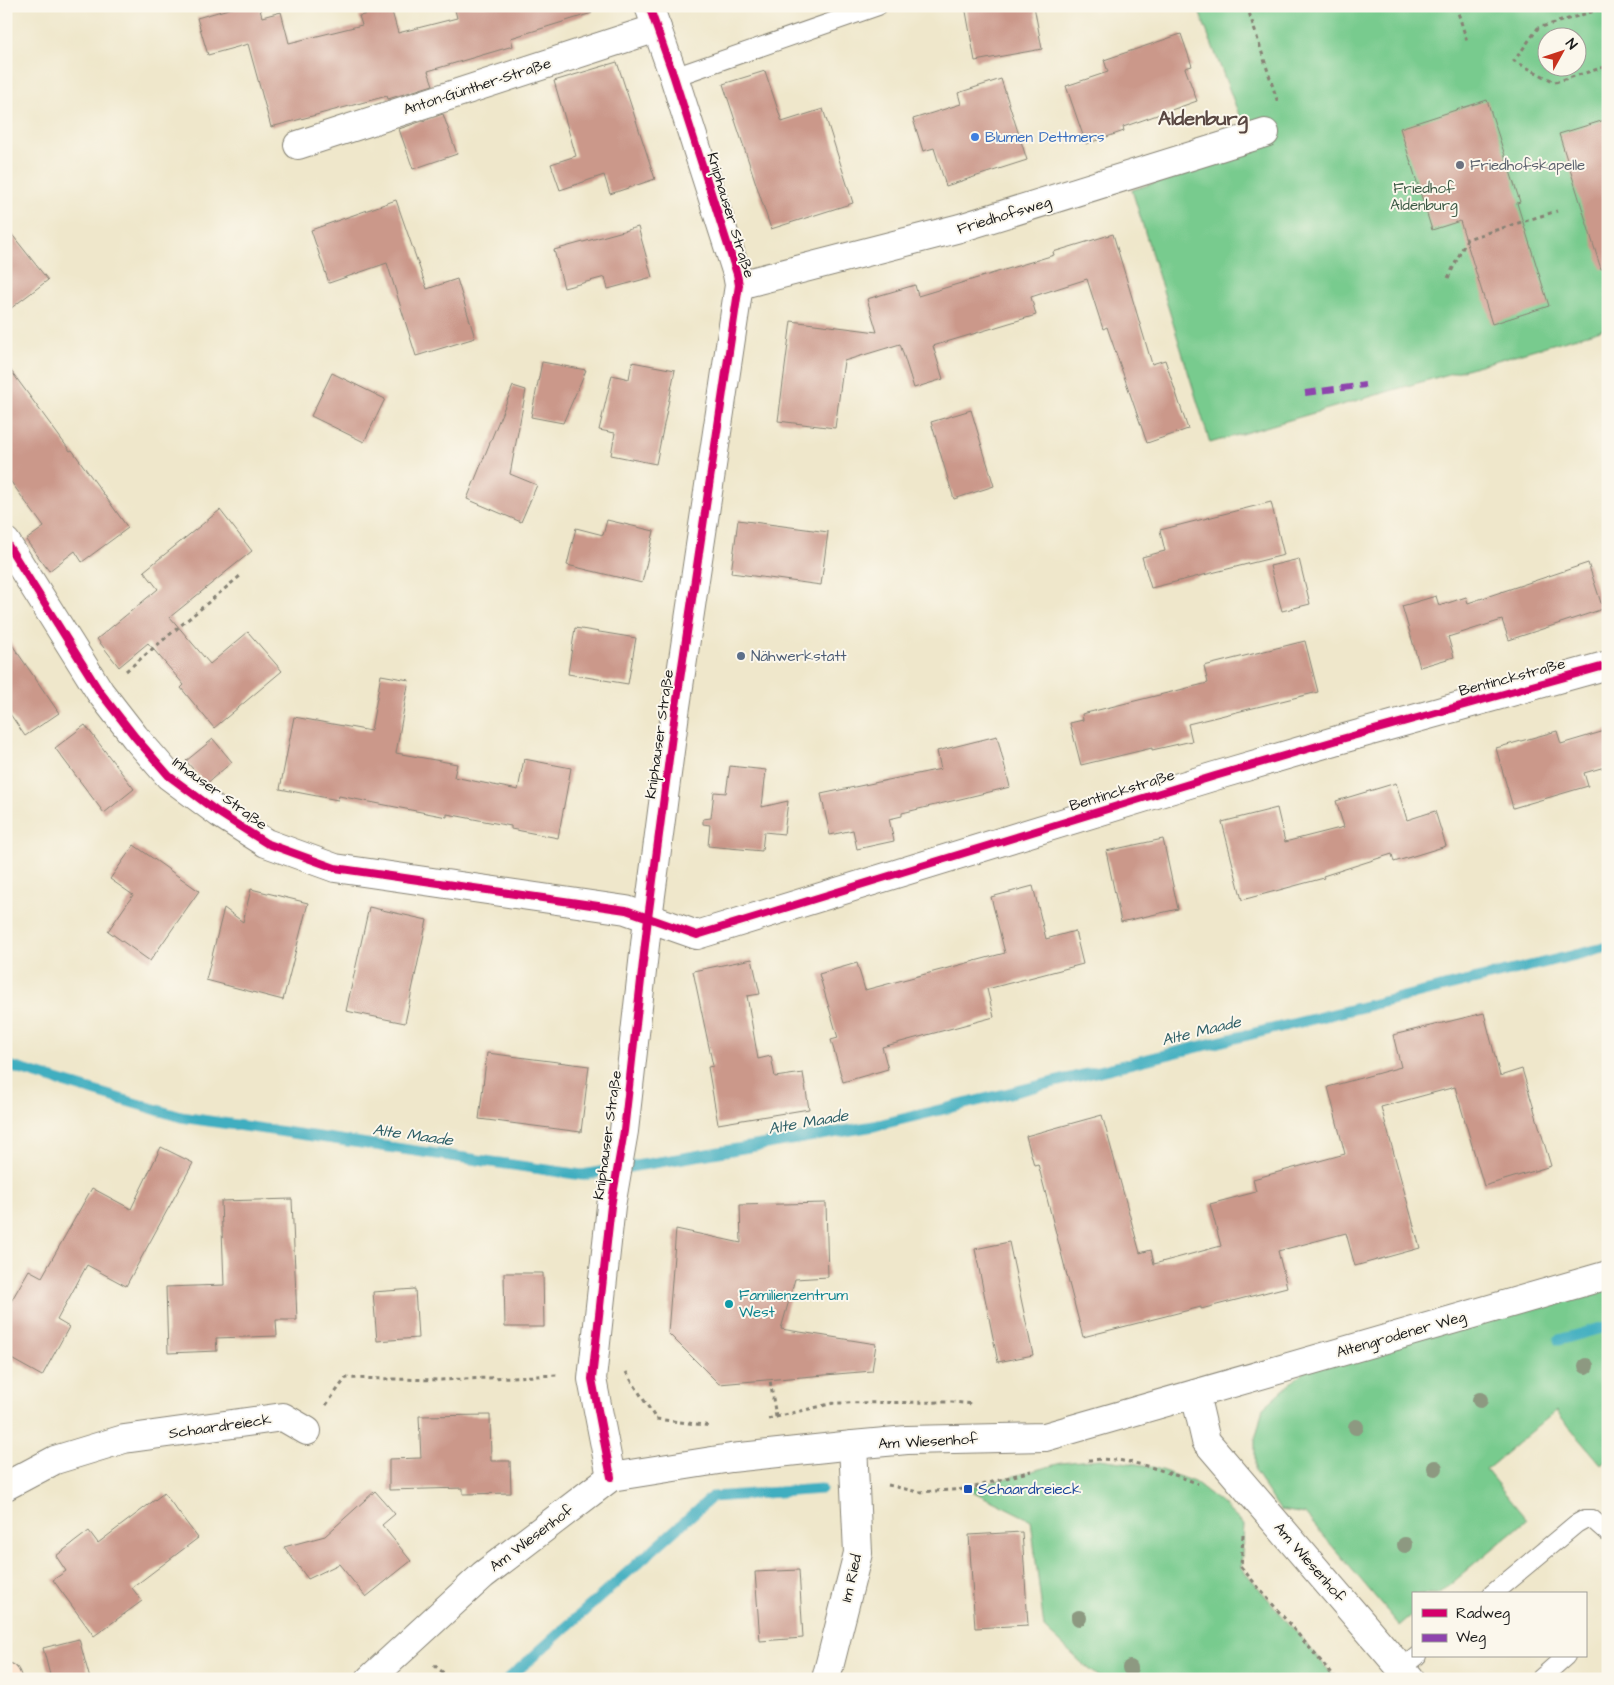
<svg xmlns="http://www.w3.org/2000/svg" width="1614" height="1685" font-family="'Architects Daughter',sans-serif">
<rect width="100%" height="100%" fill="#fbf7ec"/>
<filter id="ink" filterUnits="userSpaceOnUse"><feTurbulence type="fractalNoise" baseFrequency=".02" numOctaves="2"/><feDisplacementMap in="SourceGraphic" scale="10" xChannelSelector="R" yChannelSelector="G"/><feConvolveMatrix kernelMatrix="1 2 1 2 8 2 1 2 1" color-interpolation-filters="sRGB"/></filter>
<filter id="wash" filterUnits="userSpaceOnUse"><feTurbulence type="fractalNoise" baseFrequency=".0096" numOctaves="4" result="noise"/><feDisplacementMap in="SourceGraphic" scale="20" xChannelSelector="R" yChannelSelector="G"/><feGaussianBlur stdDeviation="1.12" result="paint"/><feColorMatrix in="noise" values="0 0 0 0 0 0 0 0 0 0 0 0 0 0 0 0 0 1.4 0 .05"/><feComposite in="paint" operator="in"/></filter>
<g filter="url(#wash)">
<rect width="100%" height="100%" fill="#efe7cb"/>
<g fill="#78cb8e" stroke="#4a7455" fill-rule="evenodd">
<path d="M1197 6H1608V328L1210 443 1132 190 1253 151ZM1546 38H1576V68H1546Z"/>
<path d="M1608 1275V1458L1601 1464 1556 1411 1486 1470 1527 1520 1439 1594H1413V1615L1400 1626 1305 1514 1280 1510 1255 1472V1440L1263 1408 1307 1369Z"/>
<path d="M1100 1459 1150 1466 1194 1482 1220 1502 1244 1525 1241 1567 1336 1679H1102L1084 1665 1044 1628 1031 1520 968 1489 1061 1463Z"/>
</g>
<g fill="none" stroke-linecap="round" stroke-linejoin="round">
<g stroke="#41aec0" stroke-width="11">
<path d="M6 1065 181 1117 582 1175 874 1126 1608 947"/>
<path d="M1559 1340 1608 1326"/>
<path d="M508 1679 712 1497 821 1489"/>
</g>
</g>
<g id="blocks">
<g fill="#cb988a">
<path d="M239 6H259L262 17 281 12 289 43 362 25 359 16 391 8 398 33 457 18 454 6H591L592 13 511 38 513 46 428 71 433 85 388 99 387 96 271 127 248 44 208 55 197 18Z"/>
<path d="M965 6H1034L1042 49 975 61Z"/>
<path d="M1181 34 1192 66 1185 68 1197 101 1123 127 1124 131 1086 144 1066 86 1108 72 1104 60Z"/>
<path d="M617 62 655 179 610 194 604 175 560 190 551 164 576 156 554 81Z"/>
<path d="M765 71 782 122 823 109 853 203 771 229 723 84Z"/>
<path d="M1001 79 1027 160 946 186 934 148 923 151 913 119 961 104 958 93Z"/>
<path d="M1487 100 1520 202 1517 203 1549 306 1492 324 1460 221 1432 230 1400 128Z"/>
<path d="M443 114 457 154 413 169 399 129Z"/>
<path d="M1608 119V268L1601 269 1559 134Z"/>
<path d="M396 200 427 289 457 279 475 338 416 356 387 263 329 283 311 230Z"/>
<path d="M6 227 48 280 6 312Z"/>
<path d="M638 227 652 277 608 289 605 277 564 288 554 250Z"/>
<path d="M1113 234 1152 364 1165 360 1188 429 1147 443 1107 327 1103 329 1087 279 1031 297 1036 315 933 346 943 379 914 388 900 344 844 361 835 428 778 421 791 321 877 332 867 299 915 285 918 296 1054 255 1053 252Z"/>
<path d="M542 362 586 370 563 423 531 417Z"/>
<path d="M632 362 675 370 656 464 611 455 615 433 599 430 612 375 629 379Z"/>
<path d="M6 364 70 451 72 450 128 528 82 562 75 551 49 571 26 540 44 527 6 475Z"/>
<path d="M332 373 385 399 364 442 311 416Z"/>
<path d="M513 386 526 390 510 474 537 485 521 522 467 499Z"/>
<path d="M971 410 994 486 954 499 931 422Z"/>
<path d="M1271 502 1284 555 1151 588 1142 557 1165 551 1160 530Z"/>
<path d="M220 510 252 551 170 617 210 664 248 632 282 671 214 728 181 688 184 685 148 643 119 667 97 639 158 589 144 571Z"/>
<path d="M607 520 654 531 642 583 567 565 576 528 603 535Z"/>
<path d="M738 520 828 532 821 585 731 573Z"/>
<path d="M1299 559 1310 604 1282 611 1270 566Z"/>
<path d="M1588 563 1603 609 1509 640 1502 620 1448 637 1454 657 1420 667 1402 606 1436 596 1439 606 1466 597 1468 603Z"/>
<path d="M575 628 636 638 628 684 568 674Z"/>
<path d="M6 636 59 713 25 736 6 708Z"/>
<path d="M1305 641 1318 692 1188 724 1192 741 1152 750V748L1081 765 1070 723 1083 720 1082 714 1208 683 1204 666Z"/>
<path d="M381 675 409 680 396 753 457 764 454 777 518 790 524 759 571 768 558 838 511 829V826L447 814V817L339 796 338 800 280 789 294 717 371 731Z"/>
<path d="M85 725 134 789 104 813 55 748Z"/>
<path d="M1608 730V766L1584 773 1588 786 1513 808 1496 748 1557 731 1561 744Z"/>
<path d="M997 736 1010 787 902 813V816L889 819 894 841 857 849 853 830 830 835 821 794 941 769 937 751Z"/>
<path d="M213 739 232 762 206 784 186 761Z"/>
<path d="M730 766 766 770 762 807 788 801 784 834 764 832 762 851 708 846 710 825 703 824V819L711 818 714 792 726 793Z"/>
<path d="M1396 783 1407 820 1435 811 1446 846 1394 862 1392 854 1323 876 1324 878 1242 900 1222 822 1277 808 1285 842 1344 827 1336 801Z"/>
<path d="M1163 839 1178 909 1121 922 1106 851Z"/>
<path d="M134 845 199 891 150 961 108 931 133 895 110 879Z"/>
<path d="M1033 886 1046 939 1075 931 1083 964 987 989 994 1017 882 1047 888 1069 843 1082 831 1040 838 1038 819 974 857 963 865 990 1005 953 991 897Z"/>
<path d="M251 889 308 903 283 1000 206 980 224 908 243 922Z"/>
<path d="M369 907 427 920 405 1023 346 1011Z"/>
<path d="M752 959 760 994 747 996 758 1059 771 1056 775 1077 803 1073 809 1109 718 1124 708 1067 713 1066 693 971Z"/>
<path d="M1484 1013 1500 1076 1522 1069 1551 1166 1484 1186 1455 1087 1381 1107 1420 1248 1355 1266 1346 1233 1278 1251 1287 1287 1201 1309V1307L1083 1337 1038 1164 1034 1165 1026 1136 1102 1115 1140 1253 1151 1250 1154 1264 1221 1246 1210 1204 1256 1192 1253 1179 1345 1154 1328 1087 1401 1067 1393 1035Z"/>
<path d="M487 1053 589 1066 581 1132 479 1119Z"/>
<path d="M161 1147 193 1163 126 1286 87 1265 57 1320 69 1327 42 1376 6 1356V1310L29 1270 42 1277 92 1188 131 1209Z"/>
<path d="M292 1199 297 1320H276L277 1336 216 1338 217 1351 168 1353 166 1287 224 1285 221 1201Z"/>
<path d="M826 1203 828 1277 795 1279 781 1329 876 1344 872 1371 719 1384 668 1333 676 1229 741 1243 740 1205Z"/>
<path d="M1009 1242 1033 1355 998 1362 975 1249Z"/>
<path d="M504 1273H543L544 1327H505Z"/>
<path d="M415 1289 418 1338 377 1341 373 1292Z"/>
<path d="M490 1415 491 1461H510L511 1493 463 1494V1488L389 1490V1459L421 1458 419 1416Z"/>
<path d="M375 1491 395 1514 382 1525 411 1561 366 1597 339 1564 308 1579 284 1547 325 1536Z"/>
<path d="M164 1493 198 1538 132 1588 142 1601 94 1636 53 1580 66 1571 56 1556 89 1531 98 1543Z"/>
<path d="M1022 1532 1028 1625 975 1628 969 1535Z"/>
<path d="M799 1570 803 1638 760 1641 755 1572Z"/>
<path d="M79 1639 90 1679H51L43 1648Z"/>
</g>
</g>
</g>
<g filter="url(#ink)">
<use href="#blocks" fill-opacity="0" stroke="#868274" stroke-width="1"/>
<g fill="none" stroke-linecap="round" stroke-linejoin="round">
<defs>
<g id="service">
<path d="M674 77 878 6"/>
<path d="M1492 1594 1576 1524 1585 1519H1592L1608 1533"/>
<path d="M1401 1669 1417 1656"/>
<path d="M1540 1679 1566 1656"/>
</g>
<g id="minor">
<path d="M298 145 657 28"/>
<path d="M739 285 960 228 1265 133"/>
<path d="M6 542 100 692 135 737 169 776 219 813 266 843 335 868 626 910 697 935 1215 776 1338 740 1608 665"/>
<path d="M1195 1394 1206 1441 1410 1679"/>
<path d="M611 1477 592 1379 611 1206 624 1131 648 918 675 713 739 285 737 274 674 77 649 6"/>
<path d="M6 1486 55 1460 124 1439 283 1417 307 1431"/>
<path d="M370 1679 483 1575 611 1477 731 1458 853 1445 907 1440 1045 1437 1608 1275"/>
<path d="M826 1679 858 1553 853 1445"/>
</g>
<path id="secondary" d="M6 1677 7 1679"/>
</defs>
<use href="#service" stroke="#868274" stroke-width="20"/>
<use href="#minor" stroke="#868274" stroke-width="30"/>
<use href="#secondary" stroke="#868274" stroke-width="30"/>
<g stroke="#868274" stroke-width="3" stroke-dasharray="4 4" stroke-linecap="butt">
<path d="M1247 6 1278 103"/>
<path d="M1456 6 1467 41"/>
<path d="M1608 7 1538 28 1514 61 1555 82 1608 66"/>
<path d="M1448 278 1467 239 1557 211"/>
<path d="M126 671 240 576"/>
<path d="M626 1372 656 1419 711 1426"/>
<path d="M326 1405 346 1378 441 1380 559 1375"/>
<path d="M776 1417 834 1403 952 1402 974 1404"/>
<path d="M768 1419 776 1417 770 1380"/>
<path d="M1088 1460C1125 1456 1161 1470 1194 1482L1198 1484"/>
<path d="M888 1485 918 1492 968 1489 1031 1471"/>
<path d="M1243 1535 1241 1567 1336 1679"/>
<path d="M434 1665 451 1679"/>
</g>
<use href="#service" stroke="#fff" stroke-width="18"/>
<use href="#minor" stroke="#fff" stroke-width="28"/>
<use href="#secondary" stroke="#fce5d0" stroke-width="28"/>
<path stroke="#8e44ad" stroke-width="6" stroke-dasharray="12 6" stroke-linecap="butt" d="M1305 393 1365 385"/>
<defs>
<g id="cycleway">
<path d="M6 542 100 692 135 737 169 776 219 813 266 843 335 868 626 910 697 935 1215 776 1338 740 1608 665"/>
<path d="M611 1477 592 1379 611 1206 624 1131 648 918 675 713 739 285 737 274 674 77 649 6"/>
</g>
</defs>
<use href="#cycleway" stroke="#fbf7ec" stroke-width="11"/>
<use href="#cycleway" stroke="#d6006c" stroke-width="8"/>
</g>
<g fill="#8d9981">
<circle cx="1586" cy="1366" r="8"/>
<circle cx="1480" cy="1400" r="8"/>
<circle cx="1356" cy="1427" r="8"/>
<circle cx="1435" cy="1468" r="8"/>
<circle cx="1405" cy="1545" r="8"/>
<circle cx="1079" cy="1618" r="8"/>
<circle cx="1130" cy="1668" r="8"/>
</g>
</g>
<circle fill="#3f7fe0" stroke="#fbf7ec" stroke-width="2" cx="975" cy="137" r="5"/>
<circle fill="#6b7280" stroke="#fbf7ec" stroke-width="2" cx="1460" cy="165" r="5"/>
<circle fill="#5c6f8a" stroke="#fbf7ec" stroke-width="2" cx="741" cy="656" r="5"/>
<circle fill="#0f9aa8" stroke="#fbf7ec" stroke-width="2" cx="729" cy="1304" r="5"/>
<rect fill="#1a4fb4" stroke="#fbf7ec" stroke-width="2" x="963" y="1484" width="10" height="10" rx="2.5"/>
<g text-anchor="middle" stroke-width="4" stroke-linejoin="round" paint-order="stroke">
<g font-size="15" fill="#1c1c1c" stroke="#fbf7ec">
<text transform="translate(477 86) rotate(-18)" y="5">Anton-Günther-Straße</text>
<text transform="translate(731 215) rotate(73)" y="5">Kniphauser Straße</text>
<text transform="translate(1004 215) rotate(-17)" y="5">Friedhofsweg</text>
<text transform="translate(1512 677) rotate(-15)" y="5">Bentinckstraße</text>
<text transform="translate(659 734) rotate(-82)" y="5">Kniphauser Straße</text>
<text transform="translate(1122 790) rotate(-17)" y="5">Bentinckstraße</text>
<text transform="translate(220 793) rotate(36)" y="5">Inhauser Straße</text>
<text transform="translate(607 1135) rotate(-82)" y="5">Kniphauser Straße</text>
<text transform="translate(1401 1334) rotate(-16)" y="5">Altengrodener Weg</text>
<text transform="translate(220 1426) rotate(-8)" y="5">Schaardreieck</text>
<text transform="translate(928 1441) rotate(-3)" y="5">Am Wiesenhof</text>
<text transform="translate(531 1538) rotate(-37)" y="5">Am Wiesenhof</text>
<text transform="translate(1310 1562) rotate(49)" y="5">Am Wiesenhof</text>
<text transform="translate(851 1578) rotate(-77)" y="5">Im Ried</text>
</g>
<g font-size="15" fill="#366cbe" stroke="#fbf7ec" text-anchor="start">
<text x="985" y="142">Blumen Dettmers</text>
</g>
<g font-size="15" fill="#5b616d" stroke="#fbf7ec" text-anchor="start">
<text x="1470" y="170">Friedhofskapelle</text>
</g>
<g font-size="15" fill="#3c5944" stroke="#fbf7ec">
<text x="1424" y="193">Friedhof<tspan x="1424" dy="17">Aldenburg</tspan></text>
</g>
<g font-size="15" fill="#4e5e75" stroke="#fbf7ec" text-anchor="start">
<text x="751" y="661">Nähwerkstatt</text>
</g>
<g font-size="15" fill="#0d838f" stroke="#fbf7ec" text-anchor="start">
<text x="739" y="1300">Familienzentrum<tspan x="739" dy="17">West</tspan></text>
</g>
<g font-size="15" fill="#164399" stroke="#fbf7ec" text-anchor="start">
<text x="978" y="1494">Schaardreieck</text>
</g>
<g font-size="16" font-style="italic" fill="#2d5e66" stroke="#fbf7ec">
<text transform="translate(1201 1030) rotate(-14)" y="6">Alte Maade</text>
<text transform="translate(808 1121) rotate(-10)" y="6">Alte Maade</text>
<text transform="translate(413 1134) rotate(8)" y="6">Alte Maade</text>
</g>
<g font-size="20" font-weight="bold" fill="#594742" stroke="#fbf7ec">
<text x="1203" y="125">Aldenburg</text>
</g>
</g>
<rect width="1614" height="1685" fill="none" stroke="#fbf7ec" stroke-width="25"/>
<rect x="1412" y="1592" width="175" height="65" fill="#fbf7ec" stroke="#a29f99"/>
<rect x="1422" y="1609" width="25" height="8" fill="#d6006c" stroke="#a29f99"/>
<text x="1456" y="1618" font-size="15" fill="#1c1c1c">Radweg</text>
<rect x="1422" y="1634" width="25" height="8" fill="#8e44ad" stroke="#a29f99"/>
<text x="1456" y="1642" font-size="15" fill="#1c1c1c">Weg</text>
<g transform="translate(1562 52) rotate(50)"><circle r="24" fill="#fbf7ec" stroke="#a29f99"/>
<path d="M0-4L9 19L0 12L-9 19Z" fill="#c8321e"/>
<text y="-8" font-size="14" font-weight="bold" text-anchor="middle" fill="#1c1c1c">N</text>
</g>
</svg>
